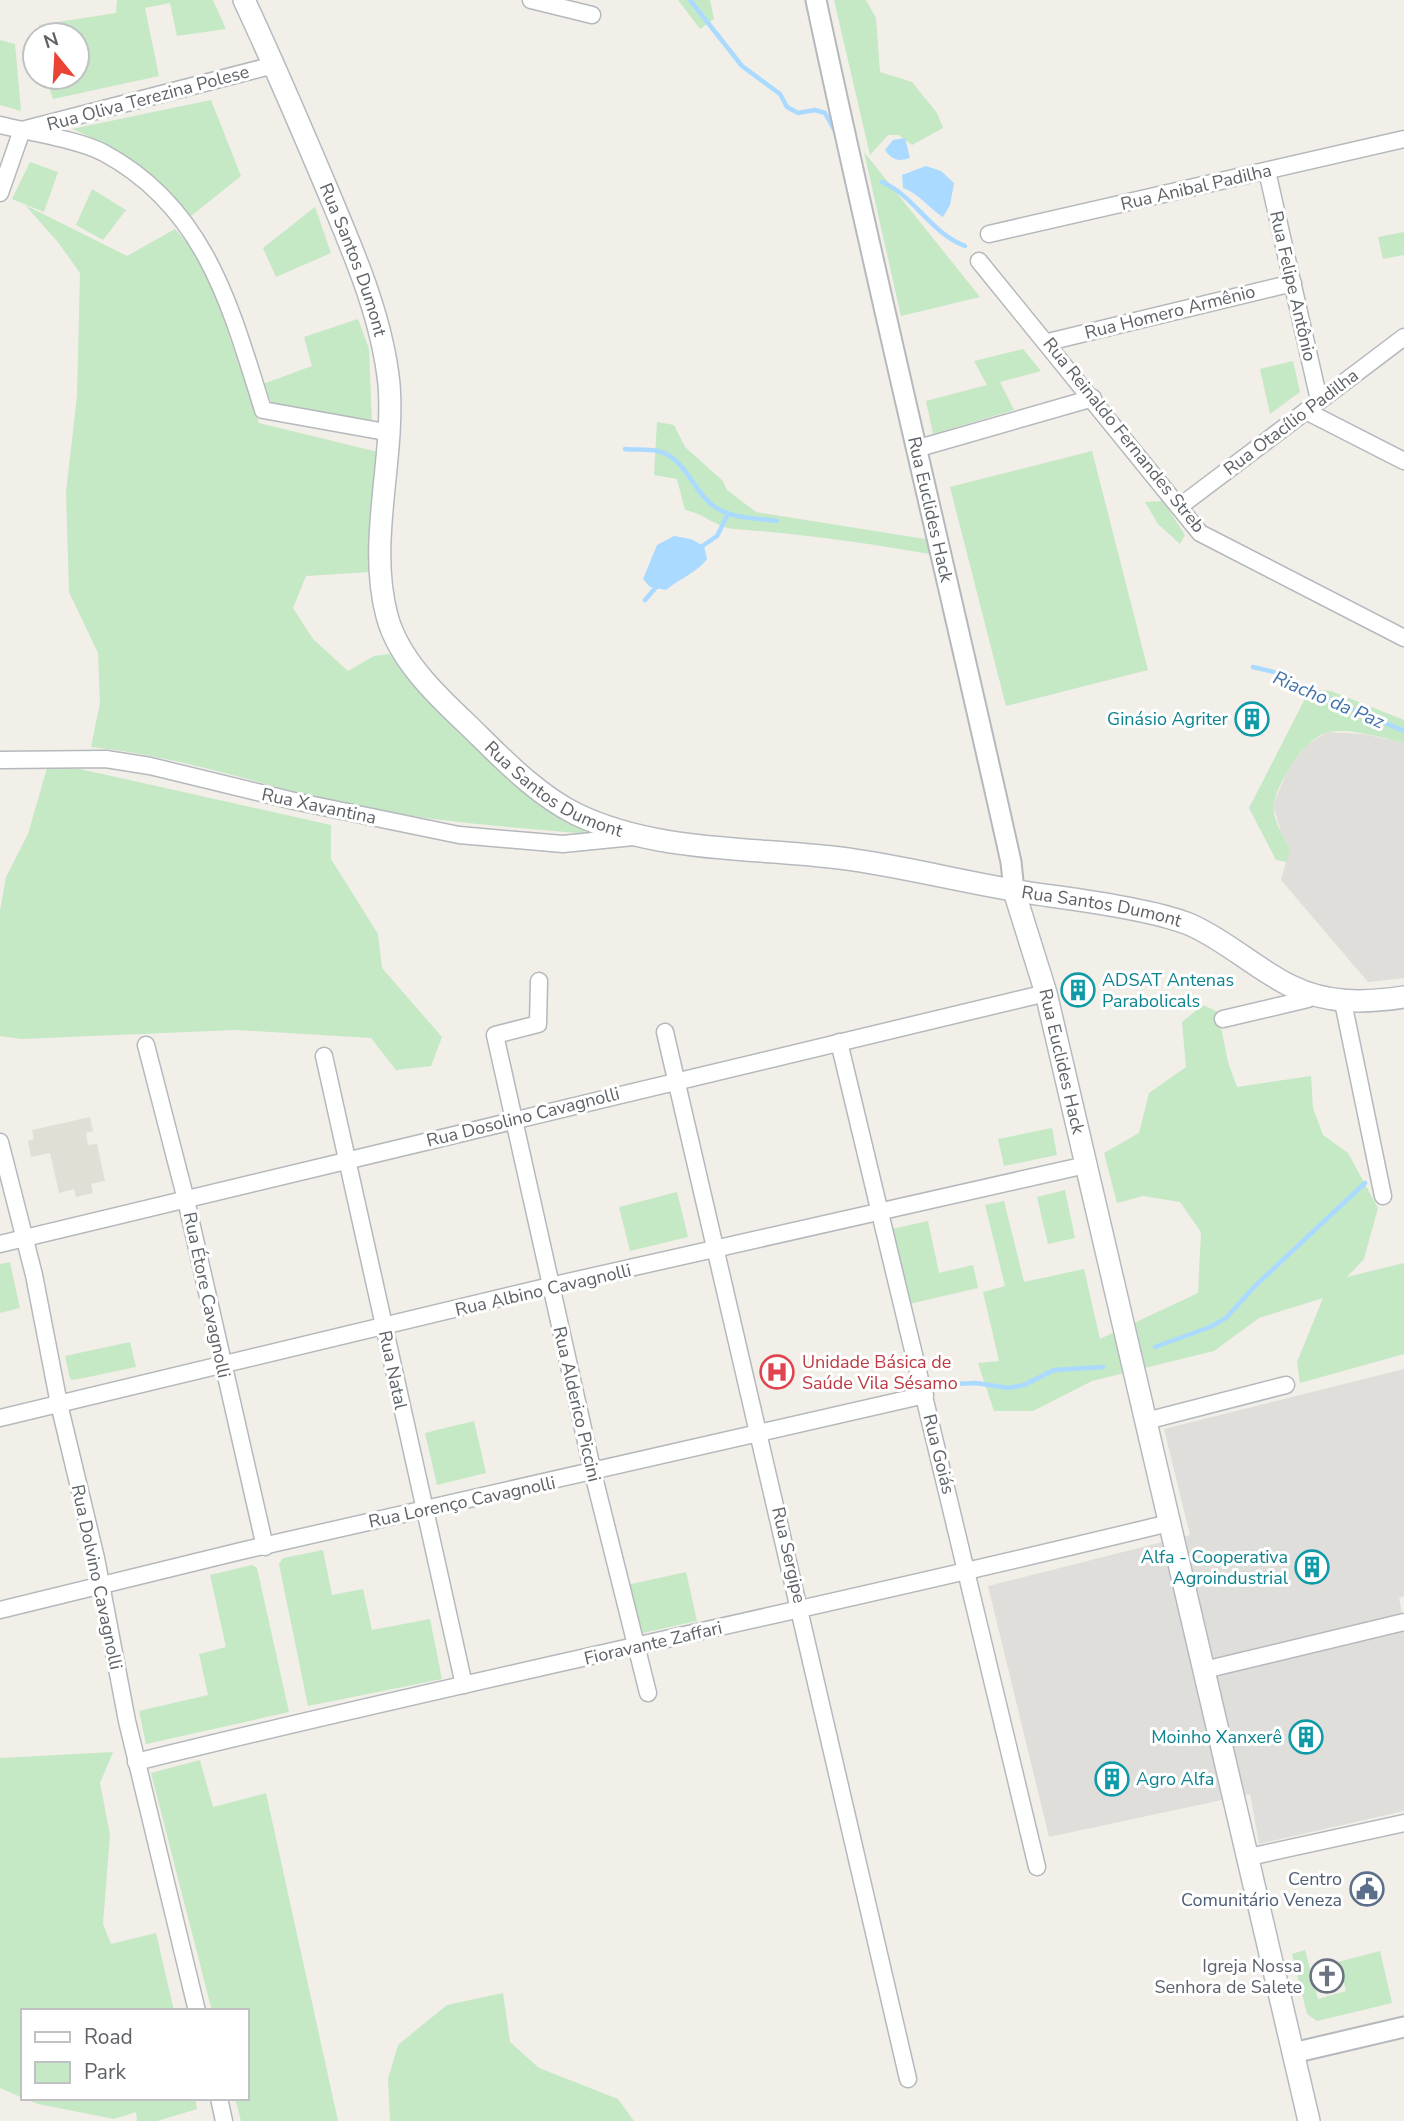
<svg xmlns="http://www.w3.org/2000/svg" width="1404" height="2121" font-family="'Nunito Sans',sans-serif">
<rect width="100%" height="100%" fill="#f1efe8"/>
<g fill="#e0deda">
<path d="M1327 732 1364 734 1404 743V978L1368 982 1281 880 1290 848 1281 832 1273 805 1288 769 1307 745Z"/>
<path d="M1404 1369V1596L1399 1598 1404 1623V1811L1259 1844 1250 1794 1049 1837 988 1586 1190 1535 1164 1429Z"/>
</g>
<path fill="#e1ded6" d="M90 1117 93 1131 86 1133 88 1145 97 1144 105 1181 91 1184 93 1193 76 1197 74 1189 59 1193 50 1153 31 1157 28 1141 34 1139 32 1130Z"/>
<g fill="#c5e8c5">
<path d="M117 0H213L226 29 177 36 170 3 145 8 159 76 53 99 46 77H77V35H37L39 25 116 13Z"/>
<path d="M678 0H710L714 19 700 29Z"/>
<path d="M834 0H866L876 18 880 72 912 82 937 113 943 128 912 145 899 135H888L870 155Z"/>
<path d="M0 40 15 44 21 111 0 105Z"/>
<path d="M211 100 241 176 191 216C157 178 120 149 72 129Z"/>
<path d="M864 152 980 297 901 316Z"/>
<path d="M30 162 58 172 44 212 12 199Z"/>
<path d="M92 189 126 210 103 240 76 225Z"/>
<path d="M25 205 127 256 175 229 204 262 259 423 378 452 370 572 306 576 293 608 313 639 348 671 374 656 396 653 551 809 589 834C509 827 430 822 351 805 264 786 180 756 91 747L100 703 98 653 69 592 66 492 77 396 80 273 57 241Z"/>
<path d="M315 207 331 253 276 277 263 248Z"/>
<path d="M1404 232V255L1383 259 1378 237Z"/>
<path d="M358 319 369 349 372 424 273 406 263 384 312 366 304 337Z"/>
<path d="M1023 349 1041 371 1000 382 1014 410 933 434 926 401 987 385 974 361Z"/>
<path d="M1293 361 1300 392 1270 414 1260 369Z"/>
<path d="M657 422 674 425 685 447 723 481 727 490 756 512 931 540 935 555C868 543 803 534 735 529 717 528 703 513 685 510L677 479 654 475Z"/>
<path d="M1092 451 1148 670 1006 706 950 487Z"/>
<path d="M1163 501 1185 535 1180 544 1158 524 1145 502Z"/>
<path d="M1310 689 1331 691 1404 720V743C1381 738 1353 728 1329 732 1306 736 1278 781 1274 803 1271 817 1283 836 1290 848L1287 862 1276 860 1249 808Z"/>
<path d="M47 768 80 769 331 825V859L378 934 382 968 442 1037 431 1066 396 1070 371 1038 235 1030 22 1039 0 1036V911L6 877 28 834Z"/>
<path d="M1203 1005 1218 1012 1228 1062 1237 1087 1311 1076 1313 1108 1323 1135 1348 1153 1378 1208 1364 1259 1347 1277 1404 1263V1354L1300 1383 1297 1362 1323 1298 1259 1318 1214 1351 1092 1381 1033 1411H994L978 1363 999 1361 983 1292 1005 1286 985 1205 1004 1201 1024 1282 1084 1269 1100 1339 1198 1293 1201 1232 1180 1202 1143 1196 1117 1203 1104 1153 1139 1133 1149 1093 1186 1067 1182 1022Z"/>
<path d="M1052 1128 1057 1155 1004 1166 998 1139Z"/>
<path d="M1065 1190 1075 1238 1048 1244 1037 1197Z"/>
<path d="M677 1192 688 1237 630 1251 619 1207Z"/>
<path d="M928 1221 939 1273 973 1265 978 1288 909 1304 892 1229Z"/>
<path d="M10 1262 20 1308 0 1313V1264Z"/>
<path d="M130 1342 136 1367 74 1380 70 1379 65 1356Z"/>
<path d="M474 1421 486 1473 437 1485 425 1433Z"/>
<path d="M323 1550 332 1595 363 1589 372 1630 430 1619 442 1679 308 1706 279 1564 283 1558Z"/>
<path d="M252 1565 257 1568 289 1712 146 1744 139 1711 208 1695 199 1654 226 1647 210 1575Z"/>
<path d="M686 1572 697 1621 638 1634 627 1585Z"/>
<path d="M113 1752 100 1783 110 1835 103 1924 111 1944 156 1933 174 2011H23V2098L0 2088V1758Z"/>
<path d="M200 1760 213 1807 266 1793 338 2121H241L235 2098H247V2011H212L151 1773Z"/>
<path d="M1305 1950 1318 1999 1346 1991 1338 1962 1380 1951 1392 2003 1317 2021 1307 2014 1292 1954Z"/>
<path d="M503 1993 510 2042 539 2068 618 2099 634 2121H390L388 2079 398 2045 447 2005Z"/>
<path d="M23 2098H195L197 2109 157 2121H137L136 2112 114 2119 38 2104Z"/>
</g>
<g fill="#aadaff">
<path d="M905 138 910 158C898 162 892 160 885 150L893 140Z"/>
<path d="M926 166 941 171 954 183 950 205 943 217C927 207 920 194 903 188L902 175Z"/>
<path d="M674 536 691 539 704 546 707 559C698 572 679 579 666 590L650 587 643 579 657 545Z"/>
</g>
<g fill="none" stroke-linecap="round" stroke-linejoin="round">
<g stroke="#aadaff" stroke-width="4.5">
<path d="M690 0 742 66 780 94 787 107 798 113 815 110 825 113 836 133"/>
<path d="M882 182C916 197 928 231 965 246"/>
<path d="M625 449C636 450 648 449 658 451 685 457 693 492 715 507 732 519 757 518 777 521"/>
<path d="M698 549 717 536 728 514"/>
<path d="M645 600 658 585"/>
<path d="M1253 667 1274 672 1290 683 1404 731"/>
<path d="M1155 1347 1210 1327 1226 1318 1255 1286 1365 1183"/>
<path d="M954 1384 976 1383 1008 1388 1024 1385 1054 1370 1103 1367"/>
</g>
<defs>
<g id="minor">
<path d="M531 0 592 15"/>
<path d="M0 125C28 132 80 140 104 153 206 208 231 308 263 410L391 433"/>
<path d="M1267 171 1319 400"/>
<path d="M0 193 22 130 274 65"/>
<path d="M989 234 1404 139"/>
<path d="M979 261 1200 533 1404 638"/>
<path d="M1048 342 1293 283"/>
<path d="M1306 411 1404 461"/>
<path d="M919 448 1093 398"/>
<path d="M1179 507 1404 337"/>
<path d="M0 760 106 759 150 766 294 801 459 835 563 844 633 837"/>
<path d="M539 981 538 1024 495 1035 593 1473 648 1693"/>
<path d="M1343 1002 1383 1196"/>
<path d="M1223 1019 1308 999 1311 993"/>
<path d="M665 1032 908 2079"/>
<path d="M839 1042 1037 1867"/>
<path d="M146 1045 186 1200 265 1547"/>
<path d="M324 1056 464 1685"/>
<path d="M0 1142 34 1275 59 1404 96 1558 127 1721 197 2011"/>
<path d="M0 1244 1046 993"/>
<path d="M0 1418 550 1286 1086 1165"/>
<path d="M1146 1421 1286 1385"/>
<path d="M0 1610 241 1551 925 1395"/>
<path d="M1204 1670 1404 1622"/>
<path d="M136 1762C479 1677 826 1607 1169 1523"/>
<path d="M1249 1857 1404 1823"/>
<path d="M219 2098 224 2121"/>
</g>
<g id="tertiary">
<path id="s1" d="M816 0C877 288 947 574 1011 862L1014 891"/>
<path d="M1293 2053 1404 2027"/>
</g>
<g id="secondary">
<path id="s2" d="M244 0C273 62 300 125 327 189 353 251 382 316 389 384 395 461 367 541 387 616 398 658 435 694 466 723 499 755 534 793 576 814 657 853 752 847 840 858 911 867 980 887 1051 896 1088 901 1158 911 1191 925 1227 941 1256 969 1291 986 1327 1004 1365 1003 1404 997"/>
<path id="s3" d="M1014 891 1046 993 1309 2121"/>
</g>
</defs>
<use href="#minor" stroke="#b5b8bc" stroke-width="19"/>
<use href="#tertiary" stroke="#b5b8bc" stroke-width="23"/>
<use href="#secondary" stroke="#b6babf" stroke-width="24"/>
<use href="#minor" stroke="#fff" stroke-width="16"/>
<use href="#tertiary" stroke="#fff" stroke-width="19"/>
<use href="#secondary" stroke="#fff" stroke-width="21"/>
</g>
<defs>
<symbol id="building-ring" viewBox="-11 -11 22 22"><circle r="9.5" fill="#fff" stroke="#0f9aa8" stroke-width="1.5"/><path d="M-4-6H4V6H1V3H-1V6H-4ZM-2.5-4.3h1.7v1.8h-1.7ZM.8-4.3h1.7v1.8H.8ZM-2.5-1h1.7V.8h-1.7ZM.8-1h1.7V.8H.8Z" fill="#0f9aa8"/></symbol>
<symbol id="hospital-ring" viewBox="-11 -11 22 22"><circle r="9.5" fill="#fff" stroke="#e0444e" stroke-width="1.5"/><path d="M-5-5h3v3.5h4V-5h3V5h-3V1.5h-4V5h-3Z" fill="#e0444e"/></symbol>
<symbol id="civic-ring" viewBox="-11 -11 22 22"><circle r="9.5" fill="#fff" stroke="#5c6f8a" stroke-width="1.5"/><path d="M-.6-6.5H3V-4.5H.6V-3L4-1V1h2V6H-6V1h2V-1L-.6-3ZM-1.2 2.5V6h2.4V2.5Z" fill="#5c6f8a"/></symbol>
<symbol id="church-ring" viewBox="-11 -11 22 22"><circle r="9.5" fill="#fff" stroke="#6b7280" stroke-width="1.5"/><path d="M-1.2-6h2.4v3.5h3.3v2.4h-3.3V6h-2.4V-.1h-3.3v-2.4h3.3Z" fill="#6b7280"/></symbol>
</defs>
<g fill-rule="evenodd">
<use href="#building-ring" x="1233" y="700" width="38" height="38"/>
<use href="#building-ring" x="1059" y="971" width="38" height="38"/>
<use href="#hospital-ring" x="758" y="1353" width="38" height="38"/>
<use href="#building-ring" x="1293" y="1548" width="38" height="38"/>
<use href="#building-ring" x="1287" y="1718" width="38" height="38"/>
<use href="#building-ring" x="1093" y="1760" width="38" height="38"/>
<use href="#civic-ring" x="1348" y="1870" width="38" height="38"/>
<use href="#church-ring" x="1308" y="1957" width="38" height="38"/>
</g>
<g text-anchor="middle" stroke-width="6" stroke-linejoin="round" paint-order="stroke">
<g font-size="18" fill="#5f6368" stroke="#fff">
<text transform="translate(148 98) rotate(-15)" y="6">Rua Oliva Terezina Polese</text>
<text transform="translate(1196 187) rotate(-13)" y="6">Rua Anibal Padilha</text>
<text dy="6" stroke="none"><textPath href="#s2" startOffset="282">Rua Santos Dumont</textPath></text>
<text transform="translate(1293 286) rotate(77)" y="6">Rua Felipe Antônio</text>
<text transform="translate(1170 312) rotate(-14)" y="6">Rua Homero Armênio</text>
<text transform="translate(1291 422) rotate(-37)" y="6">Rua Otacílio Padilha</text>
<text transform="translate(1124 435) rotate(51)" y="6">Rua Reinaldo Fernandes Streb</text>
<text dy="6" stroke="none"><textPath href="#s1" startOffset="522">Rua Euclides Hack</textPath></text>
<text dy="6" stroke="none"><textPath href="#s2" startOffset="891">Rua Santos Dumont</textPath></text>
<text transform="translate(319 806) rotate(12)" y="6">Rua Xavantina</text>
<text dy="6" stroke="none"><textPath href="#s2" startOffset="1458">Rua Santos Dumont</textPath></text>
<text dy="6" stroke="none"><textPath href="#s3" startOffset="177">Rua Euclides Hack</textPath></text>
<text transform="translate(523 1117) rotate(-14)" y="6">Rua Dosolino Cavagnolli</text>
<text transform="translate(543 1290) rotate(-13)" y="6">Rua Albino Cavagnolli</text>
<text transform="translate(207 1295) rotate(78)" y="6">Rua Étore Cavagnolli</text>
<text transform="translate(393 1370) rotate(78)" y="6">Rua Natal</text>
<text transform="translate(577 1404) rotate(77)" y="6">Rua Alderico Piccini</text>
<text transform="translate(939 1454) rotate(76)" y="6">Rua Goiás</text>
<text transform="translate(462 1502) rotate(-12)" y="6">Rua Lorenço Cavagnolli</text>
<text transform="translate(789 1555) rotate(77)" y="6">Rua Sergipe</text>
<text transform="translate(97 1577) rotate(78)" y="6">Rua Dolvino Cavagnolli</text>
<text transform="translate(653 1643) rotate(-13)" y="6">Fioravante Zaffari</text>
</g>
<g font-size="18" fill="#0d838f" stroke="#fff" text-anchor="end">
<text x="1228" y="725">Ginásio Agriter</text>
<text x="1102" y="986" text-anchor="start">ADSAT Antenas<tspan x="1102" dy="21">Parabolicals</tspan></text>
<text x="1288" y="1563">Alfa - Cooperativa<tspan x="1288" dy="21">Agroindustrial</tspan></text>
<text x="1282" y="1743">Moinho Xanxerê</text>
<text x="1136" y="1785" text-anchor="start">Agro Alfa</text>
</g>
<g font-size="18" fill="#be3a42" stroke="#fff" text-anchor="start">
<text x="802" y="1368">Unidade Básica de<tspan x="802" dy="21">Saúde Vila Sésamo</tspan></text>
</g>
<g font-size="18" fill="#4e5e75" stroke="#fff" text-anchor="end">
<text x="1342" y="1885">Centro<tspan x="1342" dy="21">Comunitário Veneza</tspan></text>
</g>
<g font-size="18" fill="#5b616d" stroke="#fff" text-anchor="end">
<text x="1302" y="1972">Igreja Nossa<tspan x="1302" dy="21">Senhora de Salete</tspan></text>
</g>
<g font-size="19" font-style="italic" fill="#4174aa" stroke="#fff">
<text transform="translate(1329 699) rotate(23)" y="7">Riacho da Paz</text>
</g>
</g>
<rect x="21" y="2009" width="228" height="91" fill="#ffffff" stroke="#bfc1c3" stroke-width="2"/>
<rect x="35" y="2032" width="35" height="10" fill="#ffffff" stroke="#bfc1c3" stroke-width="2"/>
<text x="84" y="2044" font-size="21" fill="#5f6368">Road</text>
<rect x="35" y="2062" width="35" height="21" fill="#c5e8c5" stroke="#bfc1c3" stroke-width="2"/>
<text x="84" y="2079" font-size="21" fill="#5f6368">Park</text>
<g transform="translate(56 56) rotate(342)"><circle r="33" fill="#ffffff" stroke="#bfc1c3" stroke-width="2"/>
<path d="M0-5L12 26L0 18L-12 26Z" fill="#ea4335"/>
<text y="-10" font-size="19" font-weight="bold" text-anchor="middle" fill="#5f6368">N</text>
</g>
</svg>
